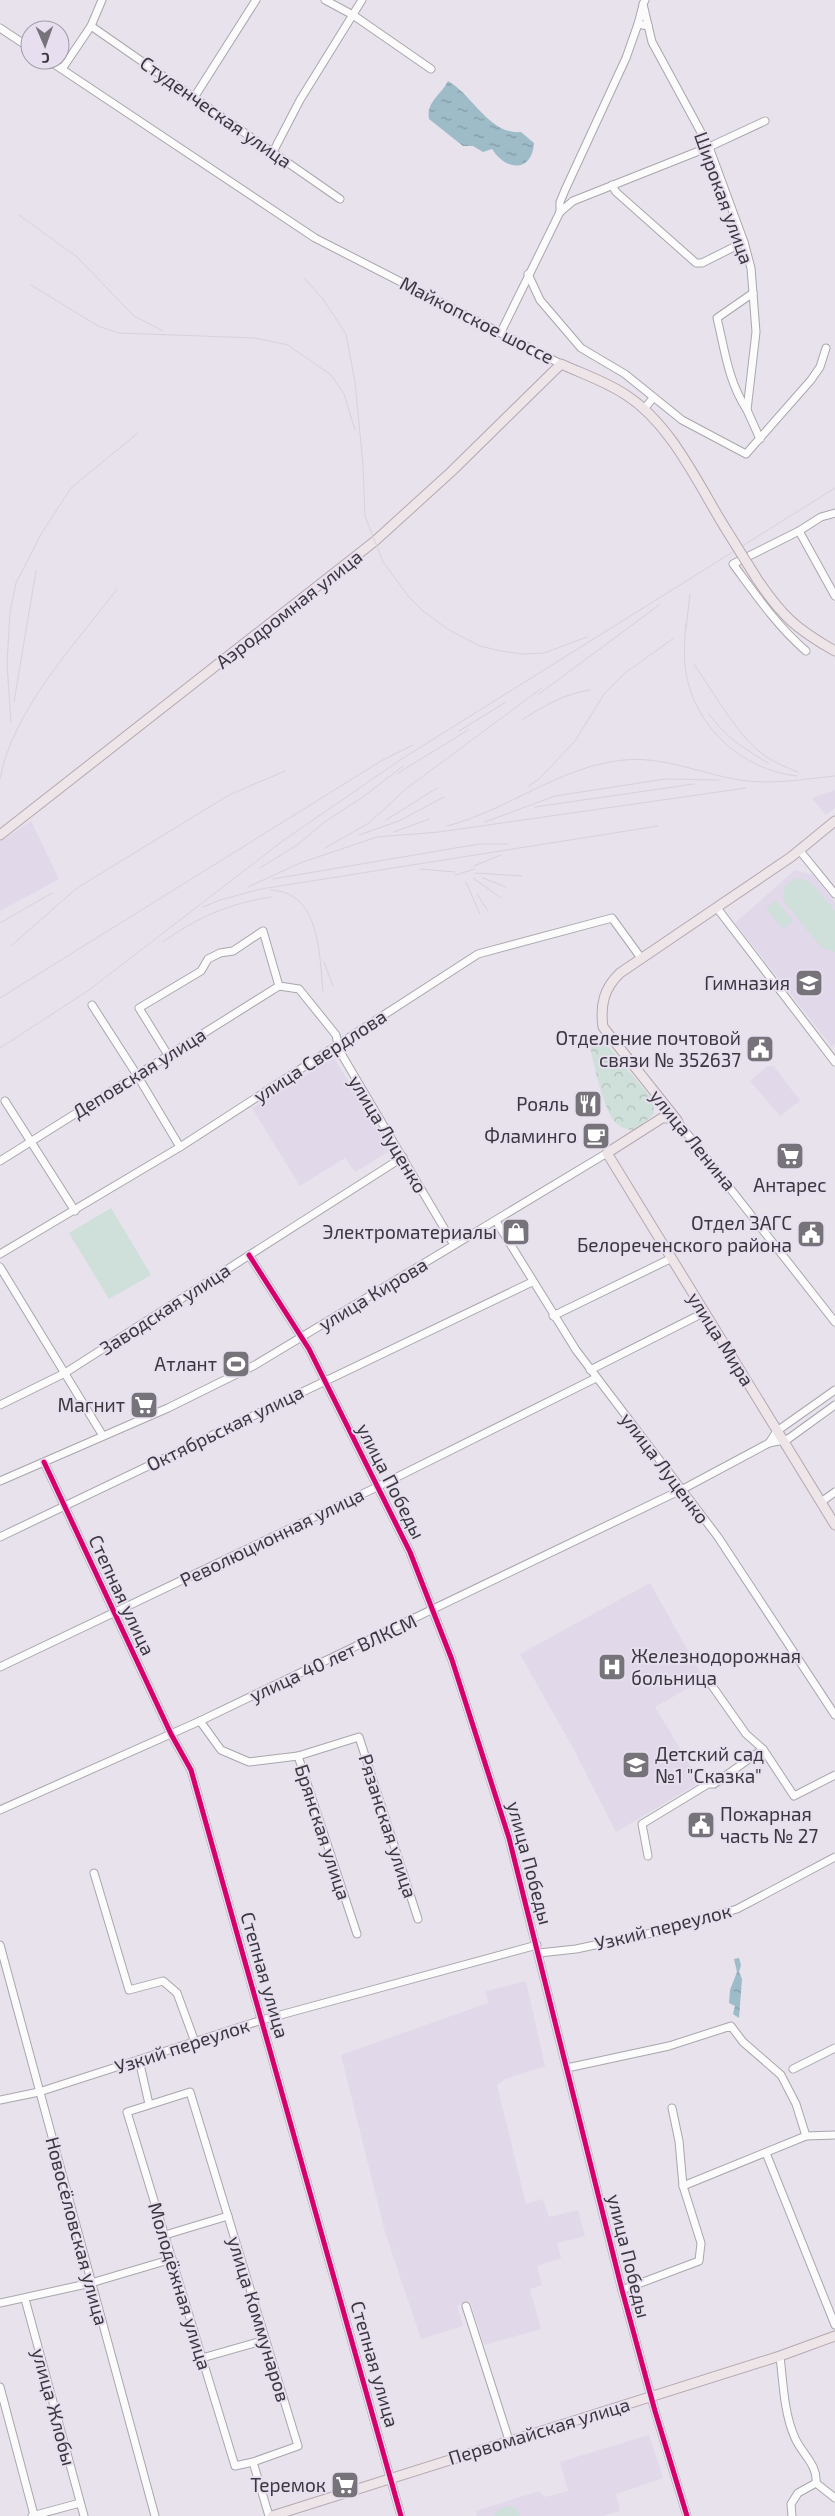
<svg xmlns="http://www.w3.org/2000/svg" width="835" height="2516" font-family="'Exo 2',sans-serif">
<defs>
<pattern id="forest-crowns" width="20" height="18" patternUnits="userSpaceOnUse" patternTransform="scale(1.25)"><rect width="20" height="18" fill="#cfdfda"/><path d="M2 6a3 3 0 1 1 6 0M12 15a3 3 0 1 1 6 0" fill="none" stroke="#b2c0bc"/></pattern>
<pattern id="water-ripples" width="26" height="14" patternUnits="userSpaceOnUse" patternTransform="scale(1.25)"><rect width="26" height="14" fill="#9ebbc8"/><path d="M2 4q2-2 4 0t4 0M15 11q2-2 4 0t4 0" fill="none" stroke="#8299a4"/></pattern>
</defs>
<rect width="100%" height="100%" fill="#e7e2ec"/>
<g fill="#e1d8e9">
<path d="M835 790V808L826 815 812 798Z"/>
<path d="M31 821 59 879 0 911V842Z"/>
<path d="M795 870 813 875 835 902V1044L832 1047 735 923Z"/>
<path d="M334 1058 391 1150 355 1172 345 1158 300 1186 252 1108Z"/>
<path d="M767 1066H774L800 1101 780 1116 750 1081Z"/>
<path d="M650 1583 704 1679 655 1707 700 1782 616 1832 573 1748 520 1654Z"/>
<path d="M526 1981 545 2066 505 2079 497 2085 526 2204 543 2199 549 2217 578 2210 585 2236 557 2243 561 2258 537 2266 542 2285 530 2289 541 2329 484 2345 470 2301 457 2306 463 2326 421 2339 385 2232 341 2055 488 2003 486 1991Z"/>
<path d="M649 2435 663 2478 616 2494 620 2511 603 2516H477L476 2511 539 2491 545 2497 568 2491 560 2462Z"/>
</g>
<path fill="url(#forest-crowns)" d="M603 1040 653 1100 654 1114 635 1130C628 1130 622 1128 617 1124 603 1112 593 1060 589 1042Z"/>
<g fill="#cfdfda">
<path d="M800 878 811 883 835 911V952L822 948 785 903C780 890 787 880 800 878Z"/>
<path d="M776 900 793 921 783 929 766 909Z"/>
<path d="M111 1208 151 1275 109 1299 69 1233Z"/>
<path d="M511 2506 516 2508 520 2516H494L500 2508Z"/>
</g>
<g fill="url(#water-ripples)">
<path d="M448 81C472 94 489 135 521 132L534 143C532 173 506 171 492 149L483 152 473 146H463L429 119C426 102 441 95 448 81Z"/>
<path d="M739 1958 741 1965 739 1972 742 1979 739 2018 733 2014 735 2006 729 2003 730 1990 737 1972 734 1959Z"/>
</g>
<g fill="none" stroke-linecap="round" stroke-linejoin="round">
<defs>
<g id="minor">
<path d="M325 0 353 15 431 69"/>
<path d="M645 0 643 4 652 42 709 147 744 242 751 268 756 332 747 410 760 439"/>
<path d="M638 24 643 5"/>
<path d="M91 26 340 199"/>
<path d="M0 28 30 48"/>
<path d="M48 60 315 238 561 364"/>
<path d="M62 69 91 26 102 0"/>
<path d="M195 96 256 0"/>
<path d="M273 152 300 100 362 0"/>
<path d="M612 185 616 192 696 263H702L744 242"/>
<path d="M560 212V202L565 190 626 58 638 24 648 26"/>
<path d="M528 274 540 300 581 348 625 374 682 420 746 454 811 380 820 367 826 348"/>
<path d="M501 332 560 212 573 201 709 147 765 121"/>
<path d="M644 409 653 398"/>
<path d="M747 410C728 381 725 351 717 318L753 293"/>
<path d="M799 531 835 596"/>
<path d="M806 651C777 626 756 595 733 564L799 531 821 517 835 513"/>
<path d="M800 851 835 894"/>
<path d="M717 908 835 1062"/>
<path d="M92 1005 137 1075 180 1147"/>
<path d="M168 1055 139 1008 201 971 208 959 220 953 233 951 263 931 279 986 299 989 336 1035 339 1050 454 1245"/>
<path d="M5 1101 75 1211"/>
<path d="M678 1122 835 1322"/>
<path d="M0 1161 279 986"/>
<path d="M496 1221 576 1350 718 1537 835 1715"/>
<path d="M0 1254 180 1147 478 954 612 918 641 958"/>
<path d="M249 1255 309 1349 410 1552 452 1660 509 1838 622 2290 655 2411 687 2516"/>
<path d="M0 1267 103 1436"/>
<path d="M553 1316 672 1258"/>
<path d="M590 1370 705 1312"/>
<path d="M0 1405 65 1373 403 1157"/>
<path d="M769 1443 777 1431 835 1390"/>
<path d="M44 1462 171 1734 191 1770 401 2516"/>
<path d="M0 1481 168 1408 255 1365 607 1153"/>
<path d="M821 1502 835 1492"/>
<path d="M0 1537 532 1282"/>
<path d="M0 1667 377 1487 596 1378"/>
<path d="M708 1680 746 1734 763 1749"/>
<path d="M200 1721 221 1750 249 1762 298 1756 359 1737 418 1919"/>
<path d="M298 1756 357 1934"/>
<path d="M0 1810 200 1721 683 1489 769 1443 788 1439 835 1405"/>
<path d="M648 1856 642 1824 708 1784H714L763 1749 794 1796 835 1775"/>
<path d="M94 1873 129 1990 163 1981 177 1993 195 2042"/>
<path d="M0 1945 155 2516"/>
<path d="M539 1953 576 1949 666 1930 737 1909 835 1857"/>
<path d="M139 2060 149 2104"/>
<path d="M567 2068 669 2046 731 2026 743 2042 781 2075 796 2104 806 2136"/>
<path d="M793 2069 835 2048"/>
<path d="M0 2100 39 2092 262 2020 537 1945"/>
<path d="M766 2153 835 2325"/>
<path d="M683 2186 806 2136 835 2135"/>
<path d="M165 2235 228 2216"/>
<path d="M622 2290 699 2261 701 2243 683 2186 679 2141 672 2108"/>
<path d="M25 2299 84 2516"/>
<path d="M0 2303 91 2283 172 2259"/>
<path d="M466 2306 509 2440"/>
<path d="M780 2356C783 2382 784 2414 795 2438 802 2454 818 2465 816 2483L835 2498"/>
<path d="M202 2358 265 2340"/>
<path d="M0 2387 34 2515"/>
<path d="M253 2462 235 2466 127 2112 190 2092 298 2446 253 2462 269 2516"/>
<path d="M32 2516 80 2503"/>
<path d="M792 2516 791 2504 798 2493 816 2483"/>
</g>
<g id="major">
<path d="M757 579C782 616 796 629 835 651"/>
<path d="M0 835 375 541 452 471 561 364C583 374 607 382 626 395 671 424 697 482 724 526"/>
<path d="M677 1120 603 1027C600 1005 604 988 620 973L791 857 835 821"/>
<path d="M678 1122 671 1118H662L607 1153 835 1525"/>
<path d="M272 2516 780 2356 835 2336"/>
</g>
</defs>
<use href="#minor" stroke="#a9a6ac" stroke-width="9"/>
<use href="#major" stroke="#b6a8b0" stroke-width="11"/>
<use href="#minor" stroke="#fbfbfc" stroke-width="7"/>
<use href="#major" stroke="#eee5e9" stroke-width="9"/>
<g stroke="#d5d4d7" stroke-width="1">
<path d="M19 215 77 257 134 316 163 331"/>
<path d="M304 278 323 299 346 334 355 382 363 465 365 516 383 562 409 597 423 611 449 630 480 646 501 651 522 654 544 653 587 637"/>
<path d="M31 285 98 326 119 333 255 338 288 345 331 375 344 394 355 430"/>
<path d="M686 623C685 640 683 656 686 673 695 727 742 770 797 776"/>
<path d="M686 629 690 594"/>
<path d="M694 664C712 690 736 733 760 752 771 761 785 767 798 772"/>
<path d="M539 694 659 605"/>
<path d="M14 702 36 571"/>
<path d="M709 714C724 736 746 750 768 763"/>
<path d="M522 720C544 706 563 694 590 690"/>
<path d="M11 722 7 664 10 612 16 583 41 534 71 488 138 433"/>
<path d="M459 731 506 702"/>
<path d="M398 773 468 730"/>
<path d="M0 779C13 709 75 645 117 589"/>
<path d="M529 786 540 778 575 741 604 694 625 673 674 638"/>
<path d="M535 807 694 784"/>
<path d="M386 820 437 788"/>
<path d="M485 822 555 796 665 779 719 780"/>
<path d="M447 826C509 810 560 766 624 760 664 756 702 774 740 780 772 785 804 779 835 776"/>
<path d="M394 832 429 819"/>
<path d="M359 835 399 821 444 797"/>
<path d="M325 848 369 823 407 788 542 688"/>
<path d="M474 866 501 855"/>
<path d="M260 868 297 845 326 821 363 797 403 766"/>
<path d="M420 869 455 872"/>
<path d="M475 873 522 876"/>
<path d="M455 875 475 869"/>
<path d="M473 878 501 898"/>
<path d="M483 878 506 887"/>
<path d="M273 879 479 844H508"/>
<path d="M466 882 480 914"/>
<path d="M248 887 300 863 377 837 439 832 746 788"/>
<path d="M270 890C321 891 319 956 323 991"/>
<path d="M477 894 488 911"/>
<path d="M203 907 220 900 261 889 658 826"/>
<path d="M0 923 52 893"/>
<path d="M163 942C196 918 230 903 271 897"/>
<path d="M12 945 77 888 229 795 285 771"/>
<path d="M324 962 333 986"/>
<path d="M0 998 381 761 413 745"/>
<path d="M0 1048 89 990 284 840 400 760 835 488"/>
</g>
<defs>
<path id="major-bridge" d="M724 526 757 579"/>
</defs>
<use href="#major-bridge" stroke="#b6a8b0" stroke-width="11" stroke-linecap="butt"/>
<use href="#major-bridge" stroke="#eee5e9" stroke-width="9"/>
<defs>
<g id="cycleway">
<path d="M249 1255 309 1349 410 1552 452 1660 509 1838 622 2290 655 2411 687 2516"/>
<path d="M44 1462 171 1734 191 1770 401 2516"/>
</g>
</defs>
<use href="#cycleway" stroke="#e7dfef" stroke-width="8"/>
<use href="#cycleway" stroke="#d6006c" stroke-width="5"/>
</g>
<defs>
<symbol id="school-square" viewBox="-11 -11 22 22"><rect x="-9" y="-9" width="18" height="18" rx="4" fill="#77737a" stroke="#e7dfef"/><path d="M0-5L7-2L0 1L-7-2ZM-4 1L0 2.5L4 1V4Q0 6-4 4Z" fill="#fff"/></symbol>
<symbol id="civic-square" viewBox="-11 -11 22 22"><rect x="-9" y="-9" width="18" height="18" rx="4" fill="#77737a" stroke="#e7dfef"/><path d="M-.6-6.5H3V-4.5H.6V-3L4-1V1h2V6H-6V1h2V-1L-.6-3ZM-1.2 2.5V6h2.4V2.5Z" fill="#fff"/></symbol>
<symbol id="restaurant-square" viewBox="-11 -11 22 22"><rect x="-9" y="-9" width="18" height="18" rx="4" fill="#77737a" stroke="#e7dfef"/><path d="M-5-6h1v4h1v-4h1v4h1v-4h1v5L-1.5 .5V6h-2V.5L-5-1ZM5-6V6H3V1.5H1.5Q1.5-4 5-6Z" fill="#fff"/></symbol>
<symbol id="cafe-square" viewBox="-11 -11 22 22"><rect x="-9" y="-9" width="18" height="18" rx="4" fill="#77737a" stroke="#e7dfef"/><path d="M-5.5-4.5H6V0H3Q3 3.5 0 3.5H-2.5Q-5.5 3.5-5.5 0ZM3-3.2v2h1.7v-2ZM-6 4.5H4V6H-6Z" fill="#fff"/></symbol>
<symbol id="supermarket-square" viewBox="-11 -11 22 22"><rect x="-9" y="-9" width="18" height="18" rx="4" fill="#77737a" stroke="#e7dfef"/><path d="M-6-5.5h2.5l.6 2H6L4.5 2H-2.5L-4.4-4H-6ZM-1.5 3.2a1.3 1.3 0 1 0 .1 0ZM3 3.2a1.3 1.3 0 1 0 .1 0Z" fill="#fff"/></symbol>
<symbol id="shop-square" viewBox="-11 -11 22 22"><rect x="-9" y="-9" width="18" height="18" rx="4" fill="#77737a" stroke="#e7dfef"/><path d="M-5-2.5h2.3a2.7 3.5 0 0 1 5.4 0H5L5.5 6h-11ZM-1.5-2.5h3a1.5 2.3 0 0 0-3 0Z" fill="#fff"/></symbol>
<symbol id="stadium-square" viewBox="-11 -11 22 22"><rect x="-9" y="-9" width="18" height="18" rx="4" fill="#77737a" stroke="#e7dfef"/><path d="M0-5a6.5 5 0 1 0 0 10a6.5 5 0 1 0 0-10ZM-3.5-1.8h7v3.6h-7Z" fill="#fff"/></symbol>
<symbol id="hospital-square" viewBox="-11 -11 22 22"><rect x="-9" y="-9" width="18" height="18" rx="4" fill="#77737a" stroke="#e7dfef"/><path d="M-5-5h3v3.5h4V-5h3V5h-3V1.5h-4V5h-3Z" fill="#fff"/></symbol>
</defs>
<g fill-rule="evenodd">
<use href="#school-square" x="793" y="967" width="32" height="32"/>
<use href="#civic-square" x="744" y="1033" width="32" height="32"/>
<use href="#restaurant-square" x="572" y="1088" width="32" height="32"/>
<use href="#cafe-square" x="580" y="1120" width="32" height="32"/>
<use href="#supermarket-square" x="774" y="1140" width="32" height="32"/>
<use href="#shop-square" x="500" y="1216" width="32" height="32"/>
<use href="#civic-square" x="795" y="1218" width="32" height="32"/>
<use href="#stadium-square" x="220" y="1348" width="32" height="32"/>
<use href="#supermarket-square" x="128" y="1389" width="32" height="32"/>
<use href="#hospital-square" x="596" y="1651" width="32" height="32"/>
<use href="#school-square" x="620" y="1749" width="32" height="32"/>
<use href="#civic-square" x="685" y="1809" width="32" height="32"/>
<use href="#supermarket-square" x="329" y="2469" width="32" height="32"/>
</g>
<g text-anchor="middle" stroke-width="4" stroke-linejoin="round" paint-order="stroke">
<g font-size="19" fill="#3a373d" stroke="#e7dfef">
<text transform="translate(216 112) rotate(35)" y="7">Студенческая улица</text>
<text transform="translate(724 198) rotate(70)" y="7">Широкая улица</text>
<text transform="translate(477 320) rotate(27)" y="7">Майкопское шоссе</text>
<text transform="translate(289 609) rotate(-38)" y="7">Аэродромная улица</text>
<text transform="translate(320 1056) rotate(-33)" y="7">улица Свердлова</text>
<text transform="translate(139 1073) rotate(-32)" y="7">Деповская улица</text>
<text transform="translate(388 1134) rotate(59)" y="7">улица Луценко</text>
<text transform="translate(693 1140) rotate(51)" y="7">улица Ленина</text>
<text transform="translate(373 1294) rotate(-31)" y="7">улица Кирова</text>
<text transform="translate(165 1309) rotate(-33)" y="7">Заводская улица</text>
<text transform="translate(721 1339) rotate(58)" y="7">улица Мира</text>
<text transform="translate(225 1428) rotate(-26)" y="7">Октябрьская улица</text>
<text transform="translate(665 1468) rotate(53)" y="7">улица Луценко</text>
<text transform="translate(391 1481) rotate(63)" y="7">улица Победы</text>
<text transform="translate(272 1537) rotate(-26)" y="7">Революционная улица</text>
<text transform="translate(122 1595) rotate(65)" y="7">Степная улица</text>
<text transform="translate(333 1658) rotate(-25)" y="7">улица 40 лет ВЛКСМ</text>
<text transform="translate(388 1826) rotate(72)" y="7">Рязанская улица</text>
<text transform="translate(323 1832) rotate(72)" y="7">Брянская улица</text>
<text transform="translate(530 1863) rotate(75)" y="7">улица Победы</text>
<text transform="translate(663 1927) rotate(-14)" y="7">Узкий переулок</text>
<text transform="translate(265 1975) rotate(74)" y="7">Степная улица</text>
<text transform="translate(182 2046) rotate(-18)" y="7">Узкий переулок</text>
<text transform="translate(77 2231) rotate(75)" y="7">Новосёловская улица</text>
<text transform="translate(629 2256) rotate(76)" y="7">улица Победы</text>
<text transform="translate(180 2286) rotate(73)" y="7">Молодёжная улица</text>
<text transform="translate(259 2319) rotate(73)" y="7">улица Коммунаров</text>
<text transform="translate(375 2364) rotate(74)" y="7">Степная улица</text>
<text transform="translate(54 2407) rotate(75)" y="7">улица Жлобы</text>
<text transform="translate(539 2431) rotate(-17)" y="7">Первомайская улица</text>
</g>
<g font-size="19" fill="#3a373d" stroke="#e7dfef" text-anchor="end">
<text x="790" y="990">Гимназия</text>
<text x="741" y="1045">Отделение почтовой<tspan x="741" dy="22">связи № 352637</tspan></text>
<text x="569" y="1111">Рояль</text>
<text x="577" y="1143">Фламинго</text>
<text x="790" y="1192" text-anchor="middle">Антарес</text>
<text x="792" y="1230">Отдел ЗАГС<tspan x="792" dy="22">Белореченского района</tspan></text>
<text x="497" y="1239">Электроматериалы</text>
<text x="217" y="1371">Атлант</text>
<text x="125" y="1412">Магнит</text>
<text x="631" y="1663" text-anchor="start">Железнодорожная<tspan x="631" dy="22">больница</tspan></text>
<text x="655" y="1761" text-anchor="start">Детский сад<tspan x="655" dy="22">№1 "Сказка"</tspan></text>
<text x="720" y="1821" text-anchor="start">Пожарная<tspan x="720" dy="22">часть № 27</tspan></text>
<text x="326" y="2492">Теремок</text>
</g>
</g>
<g transform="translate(45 45) rotate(178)"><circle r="24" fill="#e7dfef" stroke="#a29ca8"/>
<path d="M0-4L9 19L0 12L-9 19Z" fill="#77737a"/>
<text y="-8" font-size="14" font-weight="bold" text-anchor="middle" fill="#3a373d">С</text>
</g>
</svg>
